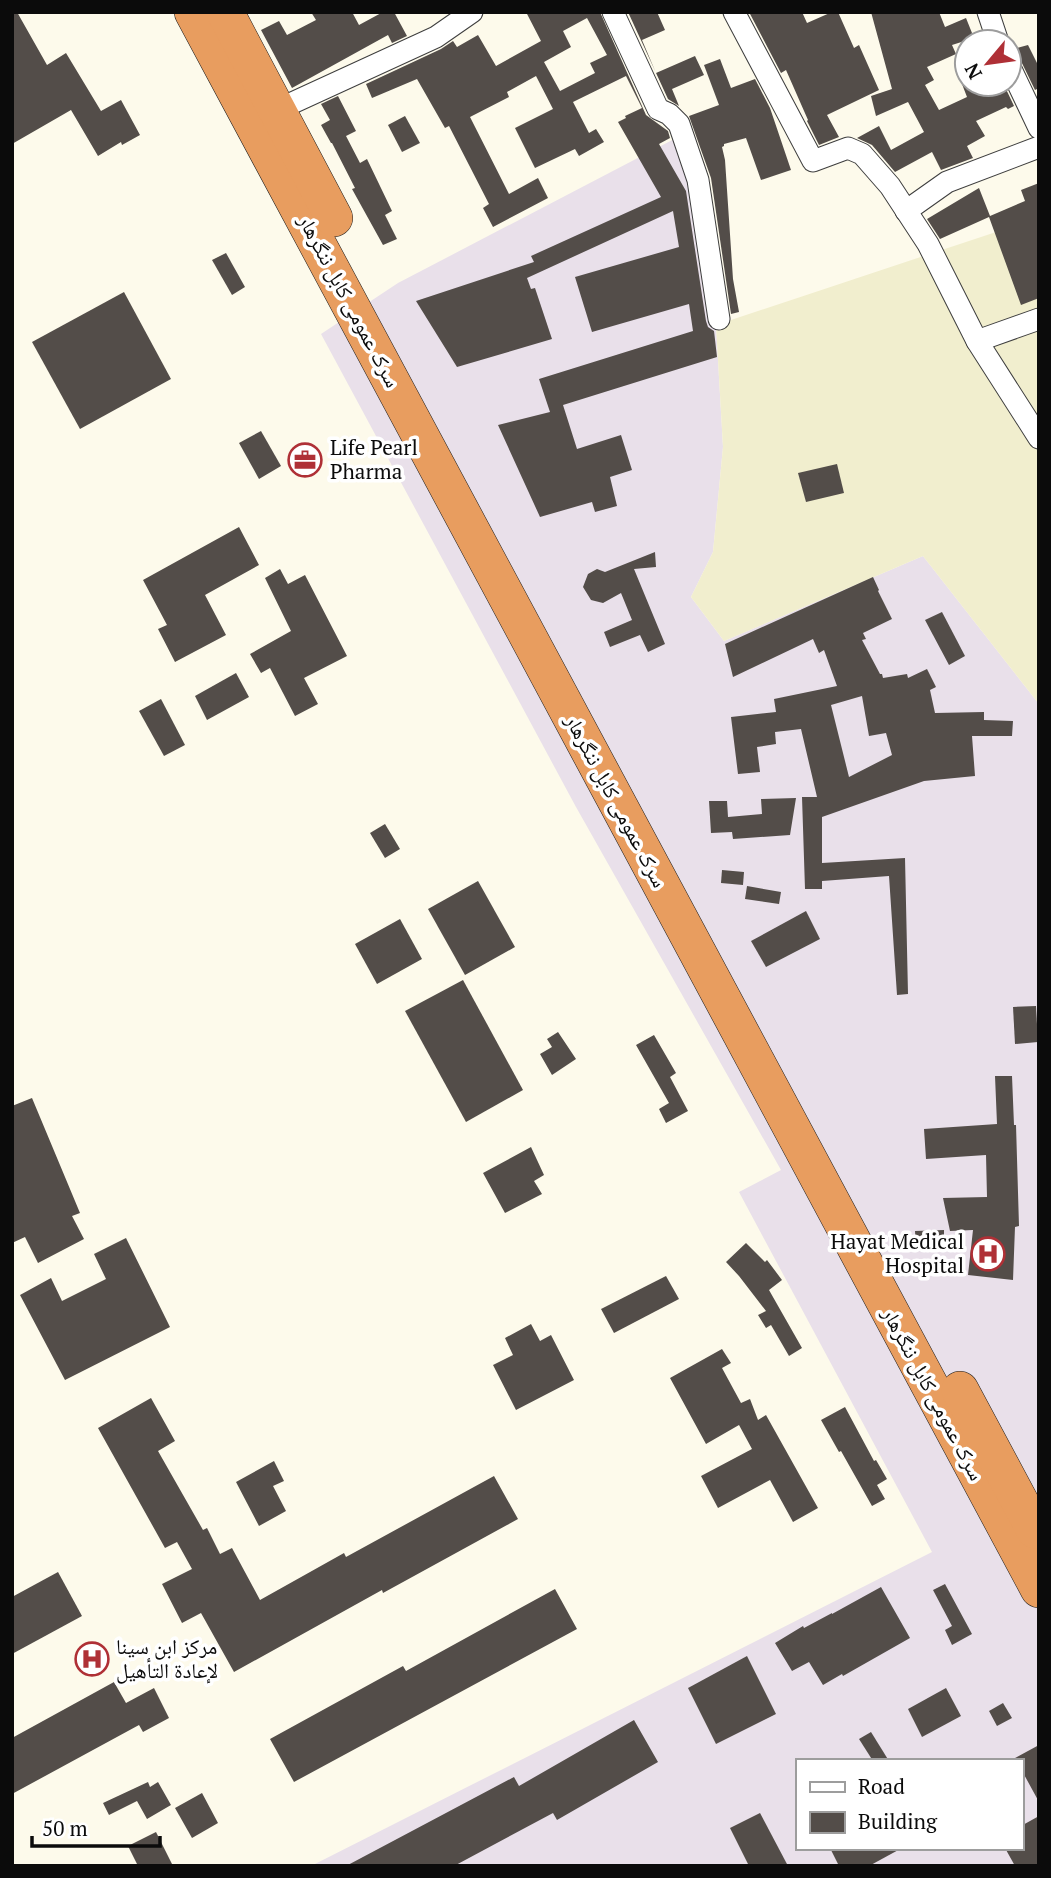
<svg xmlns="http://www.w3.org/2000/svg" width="1051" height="1878" font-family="'PT Serif','Noto Naskh Arabic',serif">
<rect width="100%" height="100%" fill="#fdfaeb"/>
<path fill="#e9e0ea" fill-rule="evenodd" d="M678 137 698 202 716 325 723 447 713 552 691 597 724 641 923 556 1039 704V1866H311L932 1552 739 1192 781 1170 576 807 321 334 398 283ZM797 1761H1021V1848H797Z"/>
<path fill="#f1eece" d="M1020 224 1039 263V704L923 556 724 641 691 597 713 552 723 447 716 325Z"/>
<g fill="#534d49" fill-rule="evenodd">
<path d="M12 12H17L47 65 66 53 101 111 121 100 140 135 122 145 121 142 98 156 71 110 12 144Z"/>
<path d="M311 12H352L359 25 383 12H394L407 36 392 43 388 35 292 88 261 30 279 21 287 35 316 20Z"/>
<path d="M526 12H600L646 115 668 131 670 138 659 144 686 191 706 321 708 327 714 331 717 357 563 405 577 449 621 435 632 470 610 477 617 506 595 512 592 502 540 517 498 425 550 412 539 379 693 331 689 304 592 332 575 277 679 247 673 211 527 278 531 289 535 288 552 339 457 367 416 301 534 262 531 256 661 197 618 122 626 118 625 116 642 108 626 76 573 102 589 133 596 129 604 142 579 156 575 149 535 168 515 128 553 109 536 76 507 92 509 97 470 117 509 194 538 178 548 198 493 227 483 208 489 204 449 126 445 128 417 79 372 98 366 84 441 49 453 41 457 47 478 35 496 66 541 41ZM587 18 607 55 590 63 595 73 560 91 544 62 571 47 563 31Z"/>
<path d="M628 12H657L665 30 642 40 656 73 695 56 704 75 672 89 679 106 668 99Z"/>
<path d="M749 12H802L807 23 832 12H838L854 48 859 45 879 90 827 115 839 137 819 145 807 121 808 120 786 70 781 73Z"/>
<path d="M871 12H939L945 27 966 18 974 38 952 45 956 54 927 67 934 80 925 85 939 110 967 97 962 84H981L987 96 1005 87 1014 106 1008 109 1006 107 976 121 985 136 967 146 973 158 941 170 932 152 895 172 872 145 857 138 879 126 891 150 924 132 908 102 876 116 871 96 892 89Z"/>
<path d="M1028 45 1039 67V88L1035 90 1020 59 1016 54 1009 52V50Z"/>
<path d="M720 59 731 88 755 79 770 108 791 170 761 180 746 138 724 144V146L722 147 725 160 733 279 739 312 731 314 711 178 689 116 719 105 704 65Z"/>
<path d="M338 96 356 131 346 136 360 163 367 159 392 211 385 215 397 239 383 245 352 189 355 188 332 143H331L321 125 330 120 321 104Z"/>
<path d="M405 116 420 143 402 152 388 125Z"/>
<path d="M1039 183V298L1021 305 989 217 940 239 927 219 979 188 990 216 1025 201 1021 190Z"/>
<path d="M226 253 245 287 232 295 212 260Z"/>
<path d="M124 292 171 379 80 429 32 342Z"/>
<path d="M261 431 281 466 259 479 239 443Z"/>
<path d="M837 464 844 493 806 502 798 473Z"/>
<path d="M239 527 259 565 205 595 226 635 175 662 158 629 167 625 143 580Z"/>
<path d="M655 552 656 567 634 569 665 644 648 652 640 635 610 647 604 632 632 620 621 593 603 603 591 600 583 587 588 574 597 569 605 572Z"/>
<path d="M280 569 288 584 305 575 347 656 304 678 318 704 295 716 270 668 261 673 250 654 291 631 265 578Z"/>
<path d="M873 577 879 590 878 591 892 619 863 633 866 639 862 640 880 674H882L883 678 907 674 908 678 927 669 936 687 930 690 935 713 984 712V720L1013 721 1012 736H972L975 776 924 781 822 817V863L905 858 908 994 897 995 889 876 822 881V889H805L802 797H817L801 729 775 732 776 744 757 747 760 772 738 774 731 717 776 712 774 699 837 686 824 650 819 653 813 639 733 677 725 644ZM862 696 869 736 886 733 892 755 849 777 831 705Z"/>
<path d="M942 612 965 656 949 665 925 620Z"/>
<path d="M236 673 249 697 207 720 195 696Z"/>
<path d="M161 699 185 745 164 756 139 711Z"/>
<path d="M796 798 790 835 733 839 732 832 711 833 709 801H727L728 817 762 814 761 799Z"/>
<path d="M385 824 400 849 385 858 370 833Z"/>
<path d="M722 870 744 872 743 885 721 883Z"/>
<path d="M478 881 515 947 465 975 428 909Z"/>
<path d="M747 886 781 892 779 904 745 899Z"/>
<path d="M806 911 820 939 766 967 751 941Z"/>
<path d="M400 919 422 959 377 984 355 944Z"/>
<path d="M463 980 523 1090 466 1122 405 1011Z"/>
<path d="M1036 1006 1038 1042 1015 1044 1013 1007Z"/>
<path d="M558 1032 576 1059 552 1075 540 1054 552 1047 547 1039Z"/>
<path d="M654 1035 676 1073 670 1077 688 1111 666 1123 659 1109 669 1103 636 1045Z"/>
<path d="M995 1076H1012L1014 1125H1016L1019 1226 1015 1227 1013 1280 968 1275 973 1230 950 1231 943 1198 987 1197 986 1155 926 1159 924 1129 997 1124Z"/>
<path d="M32 1098 80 1213 72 1216 84 1239 38 1263 25 1237 12 1243V1106Z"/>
<path d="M531 1147 544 1175 534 1181 542 1194 505 1213 483 1173Z"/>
<path d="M944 1230V1245L916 1246 915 1231Z"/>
<path d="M126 1238 170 1327 65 1380 20 1295 51 1278 62 1301 106 1279 94 1254Z"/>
<path d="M746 1243 765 1262 767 1260 782 1280 769 1290 802 1348 789 1356 771 1325 766 1328 758 1315 766 1311 739 1276 726 1262Z"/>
<path d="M666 1276 679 1299 614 1333 601 1309Z"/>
<path d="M531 1324 540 1341 551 1335 574 1380 516 1410 493 1365 513 1355 505 1338Z"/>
<path d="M722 1349 731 1363 722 1368 741 1403 750 1399 758 1420 766 1415 818 1508 793 1522 770 1480 718 1508 701 1476 752 1449 739 1425 706 1444 670 1378Z"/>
<path d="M151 1398 175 1441 158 1451 203 1530 207 1528 220 1554 232 1548 260 1600 344 1553 346 1557 494 1476 518 1519 383 1593 382 1590 234 1672 201 1613 182 1623 162 1584 192 1569 177 1542 165 1548 98 1428Z"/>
<path d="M845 1407 874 1461 876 1460 887 1479 877 1485 885 1499 872 1506 841 1451 839 1452 821 1420Z"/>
<path d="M274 1461 284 1481 273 1486 286 1511 259 1526 236 1482Z"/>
<path d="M58 1572 82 1616 12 1654V1597Z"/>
<path d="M945 1584 972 1634 952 1645 945 1630 952 1626 933 1590Z"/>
<path d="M881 1587 910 1638 843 1676 842 1674 823 1685 809 1662 792 1671 775 1643 803 1626 804 1628 832 1613V1614Z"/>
<path d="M555 1589 577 1629 294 1782 270 1739 403 1666 406 1671Z"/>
<path d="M747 1656 776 1714 716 1744 688 1688Z"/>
<path d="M114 1682 126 1703 154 1688 169 1718 143 1732 139 1725 12 1794V1738Z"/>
<path d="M946 1688 961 1716 922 1737 908 1709Z"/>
<path d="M1003 1703 1012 1718 997 1726 989 1711Z"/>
<path d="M634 1720 658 1762 557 1820 553 1813 454 1866H346L514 1777 519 1786Z"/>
<path d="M871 1732 889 1761H873L859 1739Z"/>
<path d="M1039 1745V1802L1021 1769V1761H1017L1015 1758Z"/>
<path d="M148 1782 150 1787 158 1782 171 1805 147 1819 137 1801 109 1815 103 1803Z"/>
<path d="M202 1793 218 1823 192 1838 175 1808Z"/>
<path d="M760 1813 788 1866H749L730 1828Z"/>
<path d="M1039 1816V1866H1015L1005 1848H1021V1826Z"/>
<path d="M156 1832 173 1866H138L128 1846Z"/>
<path d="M830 1848H902L869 1866H839Z"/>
</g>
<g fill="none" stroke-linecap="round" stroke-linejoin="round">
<defs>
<g id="street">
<path d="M613 12 658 109 669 114 679 124 698 180 719 319"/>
<path d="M734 12 813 161 848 148 862 154 890 186 928 244 977 341 1039 438"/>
<path d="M988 12 998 42"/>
<path d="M1009 65 1039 128"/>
<path d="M277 110 436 37 472 12"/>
<path d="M906 211 947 182 1039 147"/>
<path d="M977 341 1039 319"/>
</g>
<g id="highway">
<path d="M193 12 1039 1589"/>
<path d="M225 12 334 218"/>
<path d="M960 1390 1035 1530"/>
</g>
</defs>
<use href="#street" stroke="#3e3e3e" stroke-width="23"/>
<use href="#highway" stroke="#1c1c1c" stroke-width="38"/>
<use href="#street" stroke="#fff" stroke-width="21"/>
<use href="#highway" stroke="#e89d5f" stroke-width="37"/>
</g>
<defs>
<symbol id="office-ring" viewBox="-11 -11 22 22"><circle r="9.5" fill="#fff" stroke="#af3036" stroke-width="1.5"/><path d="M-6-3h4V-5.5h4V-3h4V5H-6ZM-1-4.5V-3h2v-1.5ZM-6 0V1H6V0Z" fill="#af3036"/></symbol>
<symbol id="hospital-ring" viewBox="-11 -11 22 22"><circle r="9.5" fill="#fff" stroke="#af3036" stroke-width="1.5"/><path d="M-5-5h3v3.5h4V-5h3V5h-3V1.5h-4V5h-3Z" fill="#af3036"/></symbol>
</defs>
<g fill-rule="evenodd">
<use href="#office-ring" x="286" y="441" width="38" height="38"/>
<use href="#hospital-ring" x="969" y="1235" width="38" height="38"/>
<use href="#hospital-ring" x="73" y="1640" width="38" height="38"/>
</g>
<g text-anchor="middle" stroke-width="7" stroke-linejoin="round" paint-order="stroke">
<g font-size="21" fill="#0b0b0b" stroke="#fff">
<text transform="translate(349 301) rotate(62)" y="7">سرک عمومی کابل ننگرهار</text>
<text transform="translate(616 801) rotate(62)" y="7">سرک عمومی کابل ننگرهار</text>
<text transform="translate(933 1394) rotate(62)" y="7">سرک عمومی کابل ننگرهار</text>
</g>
<g font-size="21" fill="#0b0b0b" stroke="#fff" text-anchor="start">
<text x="330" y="455">Life Pearl<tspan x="330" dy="24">Pharma</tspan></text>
<text x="964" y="1249" text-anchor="end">Hayat Medical<tspan x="964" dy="24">Hospital</tspan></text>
<text x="116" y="1654">مركز ابن سينا<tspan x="116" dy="24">لإعادة التأهيل</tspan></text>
</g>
</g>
<rect width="1051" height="1878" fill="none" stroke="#0b0b0b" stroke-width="28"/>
<rect x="796" y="1759" width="228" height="91" fill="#ffffff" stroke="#9d9d9d" stroke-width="2"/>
<rect x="810" y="1782" width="35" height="10" fill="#ffffff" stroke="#9d9d9d" stroke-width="2"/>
<text x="858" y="1794" font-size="21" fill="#0b0b0b">Road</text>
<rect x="810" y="1812" width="35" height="21" fill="#534d49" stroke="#9d9d9d" stroke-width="2"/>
<text x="858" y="1829" font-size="21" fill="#0b0b0b">Building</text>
<g transform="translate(988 63) rotate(241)"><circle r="33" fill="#ffffff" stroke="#9d9d9d" stroke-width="2"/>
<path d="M0-5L12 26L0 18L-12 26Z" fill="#af3036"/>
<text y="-10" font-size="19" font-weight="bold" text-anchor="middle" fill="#0b0b0b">N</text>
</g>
<path d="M32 1836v10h128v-10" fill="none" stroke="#0b0b0b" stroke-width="3.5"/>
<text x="42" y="1836" font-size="21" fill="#0b0b0b" stroke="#ffffff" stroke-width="5" paint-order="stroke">50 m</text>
</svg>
